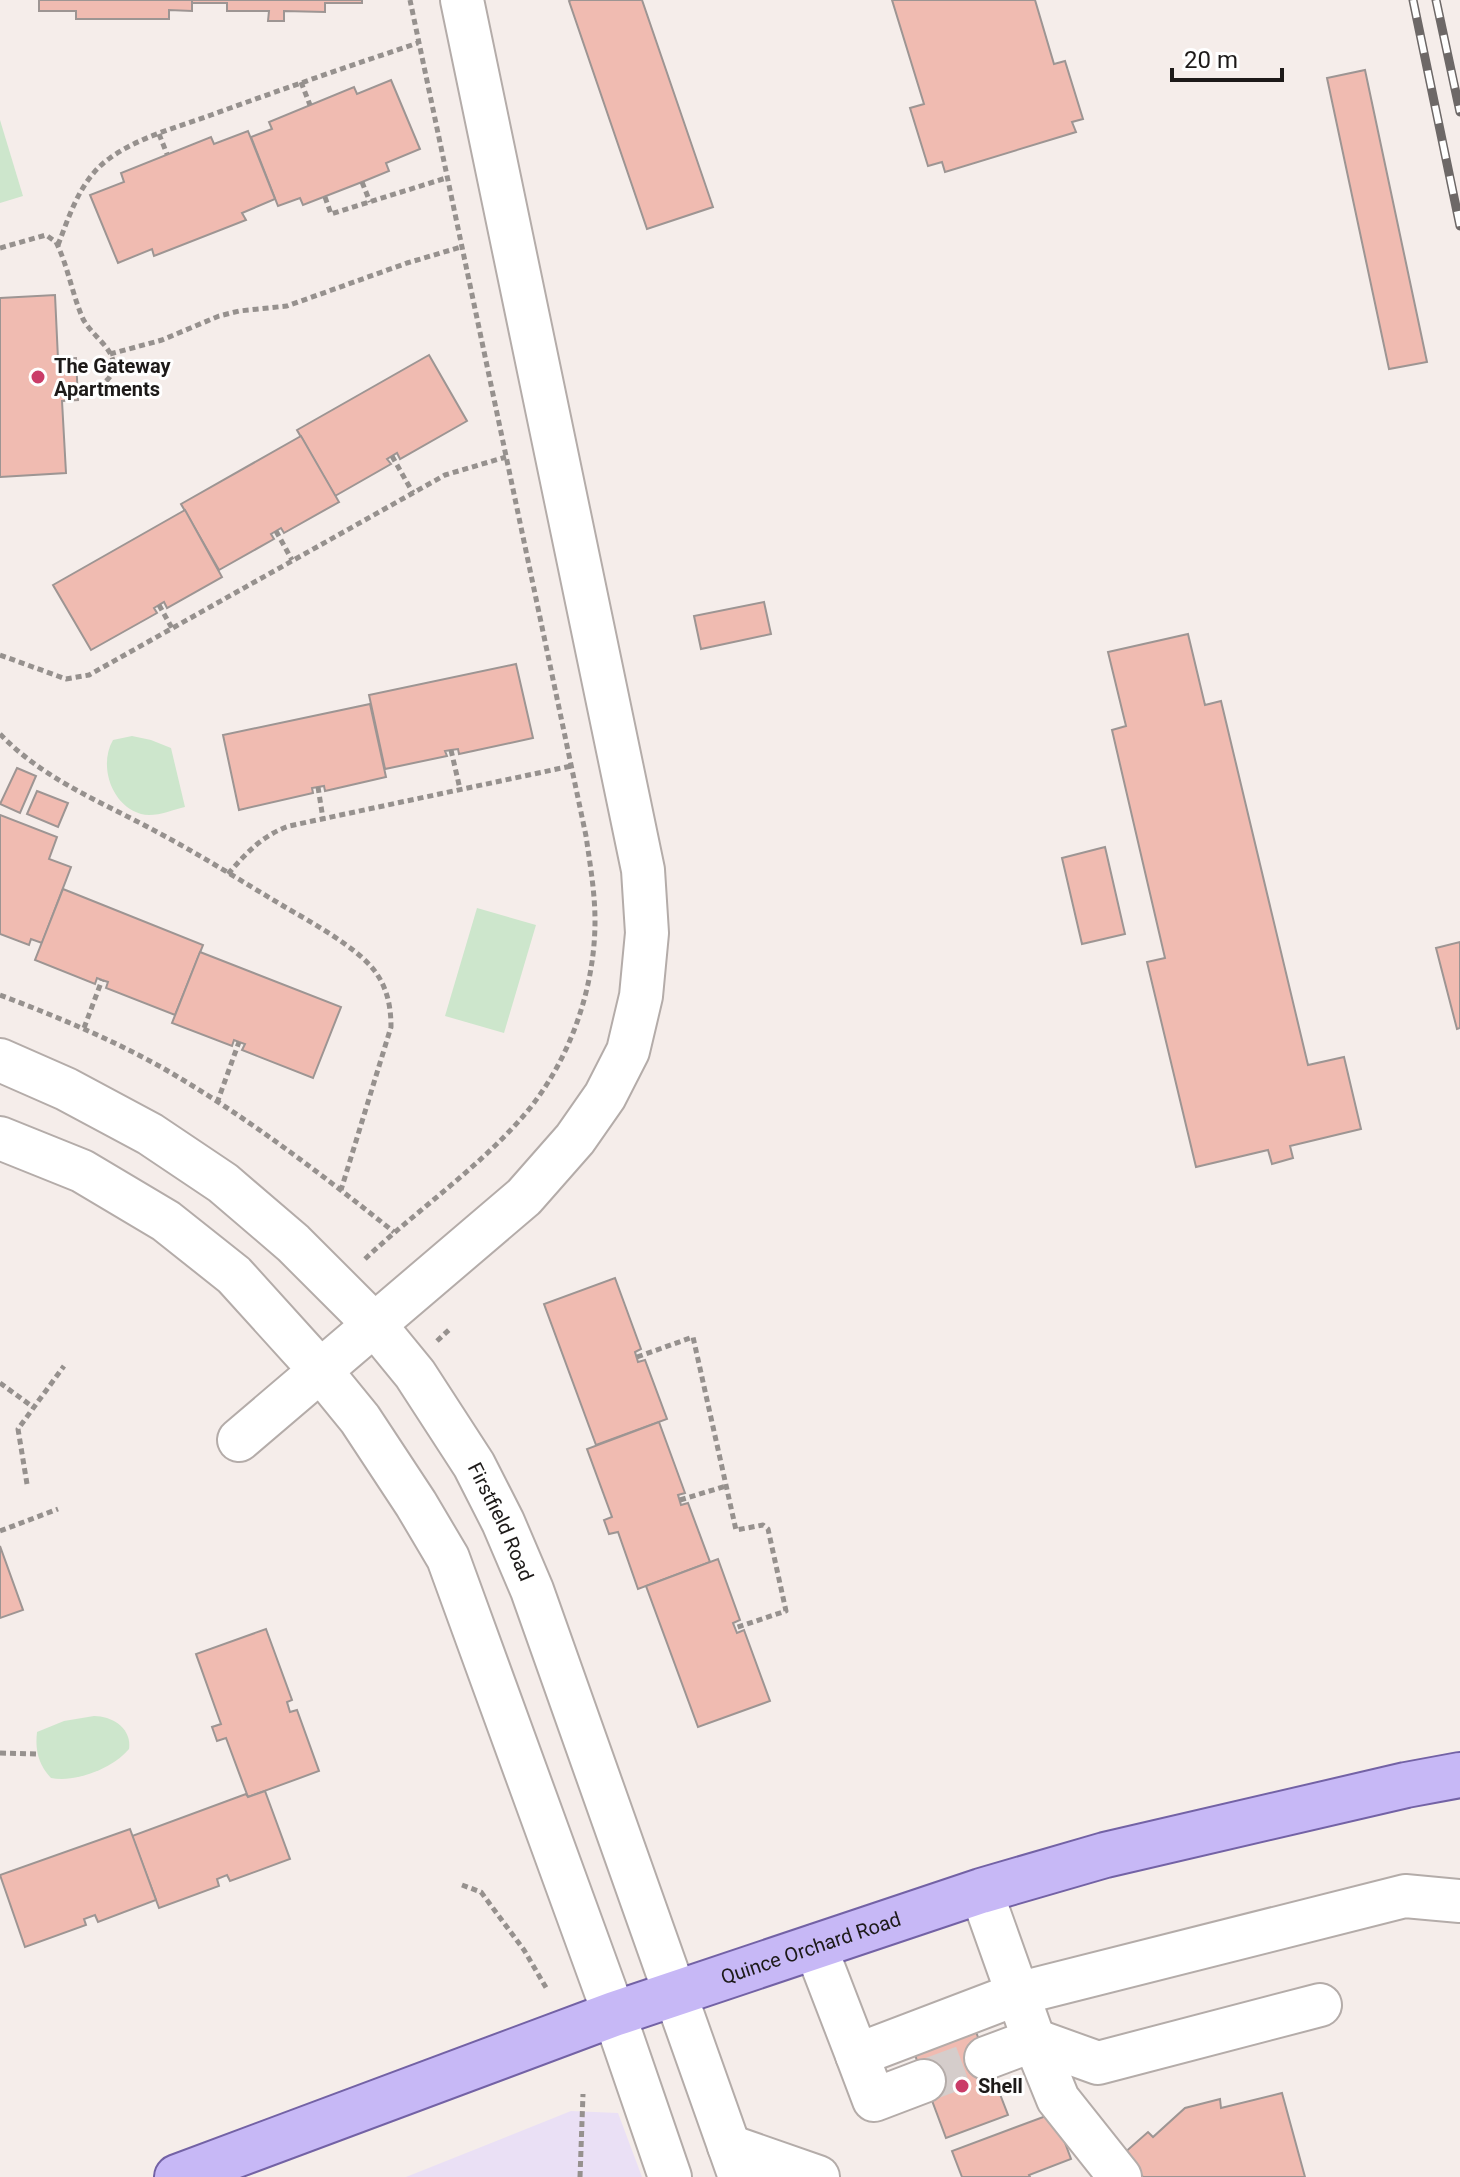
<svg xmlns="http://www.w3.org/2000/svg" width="1460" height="2177" font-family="Roboto,sans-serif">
<rect width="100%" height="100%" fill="#f5edea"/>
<path fill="#eae0f5" d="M571 2111 618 2113 642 2177H406Z"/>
<g fill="#cde6cc">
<path d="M0 120 23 196 0 203Z"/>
<path d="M132 736 151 740 171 748 185 807C172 810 154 818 141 814 112 806 98 766 113 740Z"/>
<path d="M477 908 536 925 504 1033 445 1016Z"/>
<path d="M94 1716C113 1716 132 1729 129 1749 113 1768 76 1783 51 1778 38 1764 35 1750 37 1732L64 1721Z"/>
</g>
<g fill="#f0bbb1" stroke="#9d9593" stroke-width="2">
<path d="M39 0H192V11L169 10V19H76V11H39Z"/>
<path d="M192 0H362V3H325V12L284 11V21H268L269 11H227V3H192Z"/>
<path d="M571 0H642L713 207 647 229 569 1Z"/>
<path d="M892 0H1035L1054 64 1065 61 1083 119 1072 122 1076 132 945 172 942 162 928 166 910 108 924 104Z"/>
<path d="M1365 70 1427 362 1389 369 1327 78Z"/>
<path d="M391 80 420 149 386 163 389 171 362 182 303 205 300 198 278 206 251 137 272 129 269 122 354 87 357 94Z"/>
<path d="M248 131 275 199 242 213 246 220 154 256 152 249 118 263 90 195 124 182 121 173 211 137 214 144Z"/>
<path d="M55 295 58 359 76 358 78 400 62 401 66 473 0 477V298Z"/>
<path d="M429 355 467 421 400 459 397 453 387 459 391 464 335 496 297 430Z"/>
<path d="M301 436 339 502 284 533 281 528 271 534 274 539 219 570 181 504Z"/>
<path d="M185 510 222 577 167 608 164 602 154 608 157 613 91 650 53 585Z"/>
<path d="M764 602 771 634 701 649 694 616Z"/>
<path d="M1188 634 1205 705 1221 701 1308 1065 1344 1057 1361 1129 1290 1146 1293 1158 1272 1164 1268 1150 1196 1167 1147 962 1165 958 1112 730 1126 726 1108 652Z"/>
<path d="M516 664 533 738 459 754 458 749 451 750 445 751 447 756 385 769 369 695Z"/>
<path d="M370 704 386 777 325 791 324 786 312 788 313 793 239 810 223 735Z"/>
<path d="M17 768 36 776 20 813 0 804Z"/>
<path d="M37 791 68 803 58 827 27 814Z"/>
<path d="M0 815 57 837 49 859 71 867 42 943 31 939 29 945 0 934Z"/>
<path d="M1105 847 1125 934 1082 944 1062 858Z"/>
<path d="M63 889 203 945 175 1015 106 988 108 982 102 980 97 978 95 984 35 960Z"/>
<path d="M1460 942V1028L1457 1029 1436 948Z"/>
<path d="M200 952 341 1007 313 1078 242 1050 245 1044 239 1042 234 1040 232 1046 172 1023Z"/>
<path d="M615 1278 641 1349 635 1352 638 1362 645 1360 667 1419 596 1445 544 1304Z"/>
<path d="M659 1422 685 1493 678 1495 681 1505 688 1503 710 1562 638 1589 618 1532 609 1534 604 1520 612 1517 587 1449Z"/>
<path d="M0 1546 23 1610 0 1618Z"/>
<path d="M718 1559 740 1620 733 1623 737 1633 744 1630 770 1701 698 1727 646 1586Z"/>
<path d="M266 1629 292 1700 287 1702 290 1712 297 1710 319 1771 248 1797 226 1738 217 1741 212 1727 221 1724 196 1654Z"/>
<path d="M265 1791 290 1859 230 1881 227 1875 217 1879 219 1886 159 1908 132 1836 246 1794 248 1797Z"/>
<path d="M130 1829 156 1900 98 1922 95 1915 84 1919 86 1925 25 1947 0 1875Z"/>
<path d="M976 2032 1008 2115 946 2138 915 2055Z"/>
<path d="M1282 2093 1305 2177H1143L1123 2154 1148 2132 1153 2137 1185 2108 1220 2099 1221 2108Z"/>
<path d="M1054 2113 1071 2159 1029 2175 1030 2177H962L952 2151Z"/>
</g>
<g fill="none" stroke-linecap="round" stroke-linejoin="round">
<path stroke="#d5cdcb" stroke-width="42" stroke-dasharray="42 21" stroke-linecap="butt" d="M924 2081 986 2058"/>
<defs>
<g id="minor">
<path id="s1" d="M0 1060 66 1089 150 1134 223 1183 293 1243 374 1324 415 1374 474 1465 503 1522 532 1590 740 2177"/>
<path d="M0 1138 82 1171 166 1221 234 1275 320 1370 360 1419 416 1504 448 1558 614 2014 670 2177"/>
<path d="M239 1440 524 1197 575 1139 605 1096 628 1051 641 996 647 933 643 870 462 0"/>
<path d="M981 1891 1034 2040 1058 2099 1120 2177"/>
<path d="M815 1946 857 2055 1017 1994 1405 1896 1460 1901"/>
<path d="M857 2055 874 2100 924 2081"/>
<path d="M986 2058 1034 2040 1098 2063 1320 2005"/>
<path d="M729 2146 818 2177"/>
</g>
<g id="major">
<path id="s2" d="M177 2177 614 2014 981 1891 1105 1855 1406 1785 1460 1775"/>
</g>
</defs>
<use href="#minor" stroke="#b4aca9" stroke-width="46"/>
<use href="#major" stroke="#7362a5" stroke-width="48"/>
<g stroke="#96918e" stroke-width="5" stroke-dasharray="6 4" stroke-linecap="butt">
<path d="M301 82 310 105"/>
<path d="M159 134 167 154"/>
<path d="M362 182 370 202"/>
<path d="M325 197 331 214 446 178"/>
<path d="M58 245C70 214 81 178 110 158 139 137 178 127 211 115 280 90 349 66 418 43"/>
<path d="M0 248 46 235 56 242C68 266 72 294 83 319 90 332 103 341 110 353 123 377 97 390 78 395"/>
<path d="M110 354 162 340 219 316 239 311 287 306 407 263 461 247"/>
<path d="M392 456 413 493"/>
<path d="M276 531 292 560"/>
<path d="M159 605 172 628"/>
<path d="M0 655 66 679 89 675 445 475 506 457"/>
<path d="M0 734C44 780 104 803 159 833 202 856 243 882 285 907 311 922 356 947 374 970 387 987 391 1006 391 1027L341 1190"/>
<path d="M451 750 460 789"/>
<path d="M318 787 323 819"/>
<path d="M228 874C246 853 263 835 289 826L571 766"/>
<path d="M0 995C55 1016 109 1038 161 1067 243 1114 320 1173 394 1232"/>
<path d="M84 1028 102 980"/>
<path d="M217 1103 239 1042"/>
<path d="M365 1259C415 1212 473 1172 519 1121 567 1068 595 992 595 921 595 892 590 864 586 836L410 0"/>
<path d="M437 1341 451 1328"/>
<path d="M637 1357 693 1337 736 1530 763 1525 768 1529 786 1611 735 1628"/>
<path d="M0 1383 33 1407"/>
<path d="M27 1484 18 1429 64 1366"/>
<path d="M680 1500 726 1486"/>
<path d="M0 1531 58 1509"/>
<path d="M0 1753 37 1754"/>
<path d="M462 1885 481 1892 524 1950 548 1991"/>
<path d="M580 2177 583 2094"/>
</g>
<use href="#minor" stroke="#fff" stroke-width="42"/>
<use href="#major" stroke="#c7b8f6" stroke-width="44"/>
<defs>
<g id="rail">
<path d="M1413 0 1460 226"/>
<path d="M1436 0 1460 112"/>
</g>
</defs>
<use href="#rail" stroke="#6d6867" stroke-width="9"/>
<use href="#rail" stroke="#fff" stroke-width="6" stroke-dasharray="18" stroke-linecap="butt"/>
</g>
<g fill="#ca3c68" stroke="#fff" stroke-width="3">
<circle cx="38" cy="377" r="8"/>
<circle cx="962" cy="2086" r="8"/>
</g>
<g text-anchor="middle" stroke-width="6" stroke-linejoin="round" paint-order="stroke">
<g font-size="20" font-weight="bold" fill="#1d1a19" stroke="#fff" text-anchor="start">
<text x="54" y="373">The Gateway<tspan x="54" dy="23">Apartments</tspan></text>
<text x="978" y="2093">Shell</text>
</g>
<g font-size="20" fill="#1d1a19" stroke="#fff">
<text dy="7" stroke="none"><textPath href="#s1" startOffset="698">Firstfield Road</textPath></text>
<text dy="7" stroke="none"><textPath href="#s2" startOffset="674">Quince Orchard Road</textPath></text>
</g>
</g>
<path d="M1172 68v12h110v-12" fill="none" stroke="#1d1a19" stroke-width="4"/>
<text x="1184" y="68" font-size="24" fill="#1d1a19" stroke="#ffffff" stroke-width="6" paint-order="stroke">20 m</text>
</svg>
